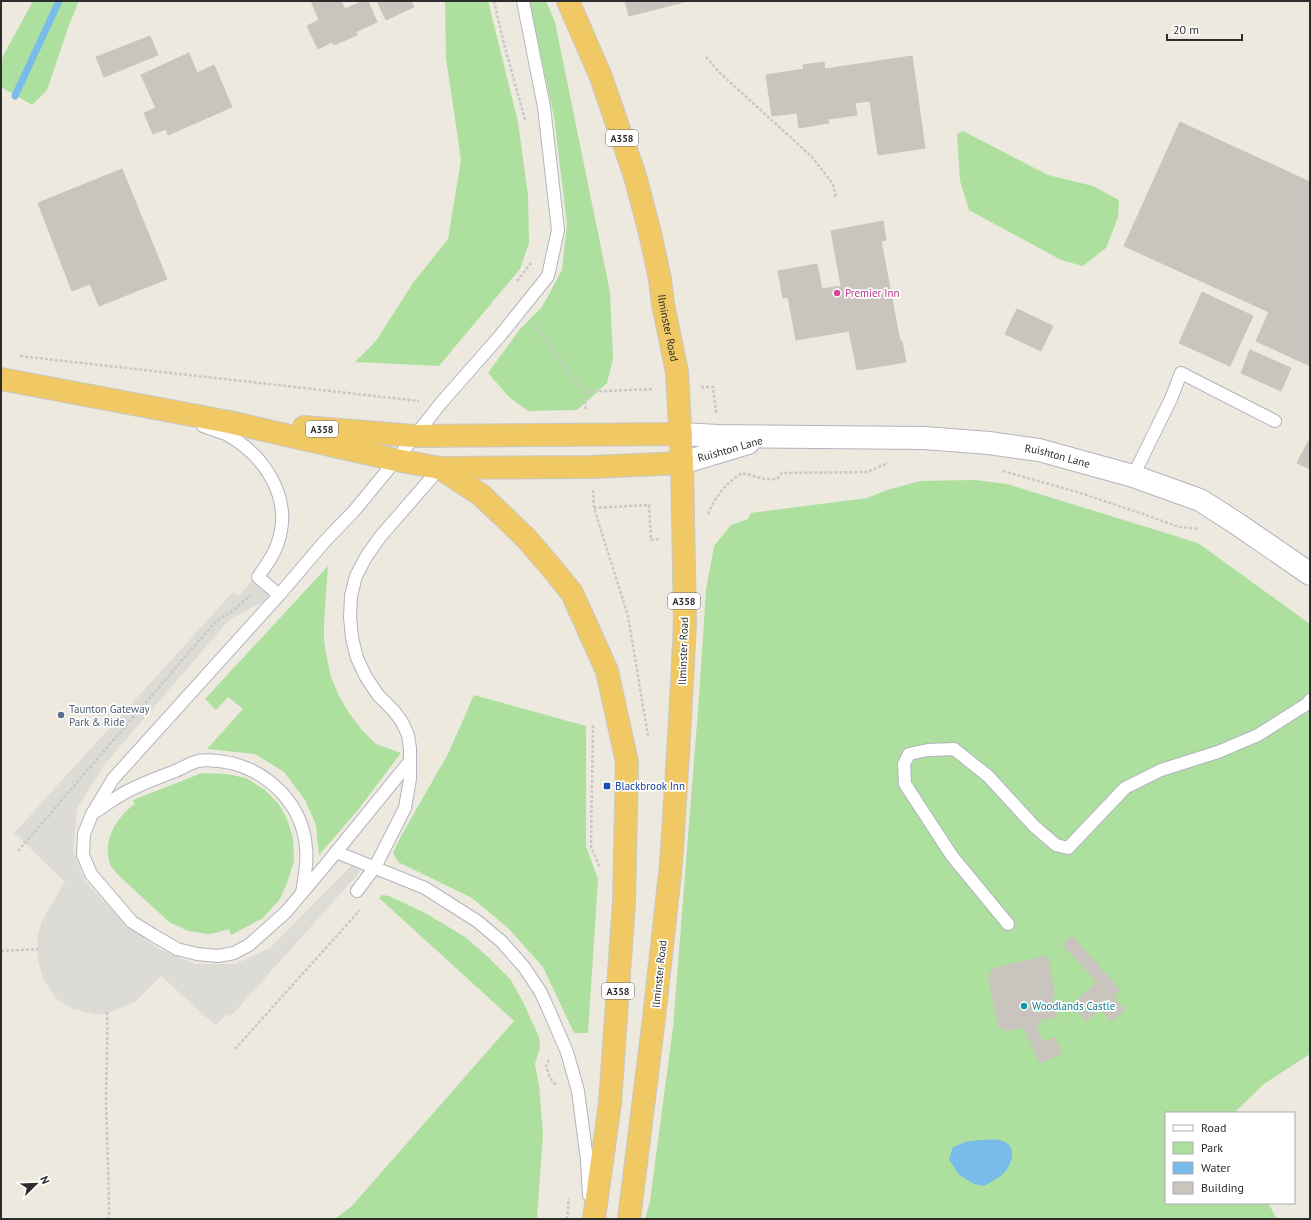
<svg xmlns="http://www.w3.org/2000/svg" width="1311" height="1220" font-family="'PT Sans',sans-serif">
<rect width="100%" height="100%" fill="#ede9df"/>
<g fill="#ade09f">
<path d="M33 1H79L68 28 47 90 32 105 1 87V73L3 56Z"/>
<path d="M445 1H488L518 122 528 195 529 243 520 269 439 366 355 362 376 341 413 283 448 239 461 160 446 58Z"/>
<path d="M529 1H546L555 22 610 292 613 359 607 383 577 410 528 411 509 397 488 373 520 329 542 307 562 270 567 224 554 117Z"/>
<path d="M963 131 1048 175 1093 186 1119 200 1118 217 1106 248 1083 266 1061 260 969 210 960 181 957 134Z"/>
<path d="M975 480 1007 484 1198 543 1310 624V1054L1264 1084 1236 1111V1113H1166V1203H1268L1277 1219H645L650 1201 673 1027 699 697 706 590 714 546 731 525 748 519 751 513 867 498 887 490 920 481Z"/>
<path d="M328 566 324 622V641L327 659 331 677 339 696 349 713 362 730 376 744 401 753 358 810 319 855 316 825 305 800 284 772 255 754 207 749 243 709 228 697 216 710 205 699Z"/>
<path d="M474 695 586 726V846L598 879 588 1033H574L543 967 508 928 472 898 398 862 393 853 401 836 448 754Z"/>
<path d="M202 773 227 774 246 778 265 790 279 804 287 819 293 838 294 861 287 883 280 899 263 918 231 935 229 929 215 933 208 934 188 931 169 922 117 874C115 871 111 867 110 864 102 841 117 816 135 804L133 800Z"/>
<path d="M382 895 389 896 427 914 465 937 487 956 511 980 524 1004 539 1037 540 1048 535 1064 539 1085 543 1134 537 1219H335L352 1206 514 1021 379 898Z"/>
</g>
<path fill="#dddbd6" d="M253 579 269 593 263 602 230 619 104 765 77 809 73 851 85 881 129 928 159 949 195 964H235L270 948 351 866 356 864 360 867 359 873 230 1017 226 1014 216 1026 161 976 135 1002 114 1011 99 1015 72 1009 57 999 43 979 38 960 37 938 42 921 52 903 65 882 14 833 233 592 239 596Z"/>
<path fill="#79bce9" d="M980 1140C986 1140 993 1139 999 1140 1017 1143 1014 1161 1005 1172 999 1178 991 1182 984 1186L974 1184 958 1174 949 1159 953 1147 965 1142Z"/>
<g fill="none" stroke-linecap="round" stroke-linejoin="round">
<path stroke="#79bce9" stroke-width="7" d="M15 96 59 1"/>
</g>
<g fill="#c9c5be" stroke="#c8c5b9">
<path d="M311 1H341L345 9 363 1H368L377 22 356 32 357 35 334 45 332 42 318 49 307 26 319 20Z"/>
<path d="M377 1H411L414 7 386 20Z"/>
<path d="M625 1H684V2L629 16Z"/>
<path d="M150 36 158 55 104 77 96 57Z"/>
<path d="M189 53 197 73 214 65 232 107 168 135 166 129 153 134 144 113 156 108 141 75Z"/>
<path d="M912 56 925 148 878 155 870 101 855 103 857 115 828 119 829 123 799 128 797 113 772 116 766 75 804 69 803 65 824 62 825 69Z"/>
<path d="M1180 122 1310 182V366L1256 341 1269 312 1124 246Z"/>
<path d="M122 169 167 279 99 306 90 284 72 291 38 203Z"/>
<path d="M883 221 886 240 881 241 900 341H902L906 362 857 370 849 331 796 340 788 297 783 298 778 271 817 264 822 289 841 286 831 231Z"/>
<path d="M1202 292 1253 316 1230 366 1179 343Z"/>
<path d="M1017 309 1053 326 1041 351 1005 334Z"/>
<path d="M1250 350 1291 368 1281 391 1241 373Z"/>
<path d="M1310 438V469L1297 463Z"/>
<path d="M1072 936 1120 990 1113 997 1125 1010 1112 1021 1100 1009 1086 1021 1072 1005 1097 982 1063 945Z"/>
<path d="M1047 956 1055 995H1052L1057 1017 1040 1020 1041 1024 1036 1025 1043 1042 1054 1037 1062 1053 1040 1063 1023 1027 1005 1031 1004 1027 999 1028 988 975 992 974 991 969Z"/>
</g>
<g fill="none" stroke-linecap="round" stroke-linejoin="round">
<defs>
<g id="service">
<path d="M203 426C210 429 219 431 226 434 266 456 294 500 277 545 273 557 265 567 258 577L279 595"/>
<path d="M1133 476 1171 399 1181 373 1275 421"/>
<path d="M410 761 328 862 286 912 249 945 234 953 218 956 197 954 177 949 153 935 132 922 91 874 83 855 84 834 92 814 113 779 279 595 326 540 354 511 396 460 441 403 499 337 548 276 558 230 544 107 523 1"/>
<path d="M95 812C107 804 120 794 134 788 146 782 160 777 173 772 181 769 190 763 198 761 208 759 221 761 231 763 271 773 303 806 306 848 308 863 304 879 302 893"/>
<path d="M336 852 425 888 477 921 501 941 524 967 540 991 547 1006 567 1052 578 1091 587 1160 589 1195"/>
<path d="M357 891 375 867 405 808 410 779V748L408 735 402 722 394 711 378 695 366 677 357 658 352 638 350 617 351 596 356 576 366 557 380 537 440 468"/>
<path d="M1008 924 952 856 905 784 904 764 909 754 928 750 954 749 988 776 1034 826 1056 845 1068 848 1125 788 1161 770 1218 752 1258 735 1307 704 1310 700"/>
</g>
<g id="tertiary">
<path id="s1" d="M681 434 718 436 924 438 989 443 1039 450 1133 476 1200 500 1239 525 1310 574"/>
<path d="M682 463 748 443"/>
</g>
<g id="trunk">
<path id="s2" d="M568 1 601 77 635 176 650 233 660 279 663 304 677 372 682 463 685 624 679 738 671 864 654 1018 629 1219"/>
<path d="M1 379 229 422 396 460 440 468 592 467 682 463"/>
<path d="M304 427 414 436 681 434"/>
<path d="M440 468 481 495 526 538 550 566 572 593 607 671 627 762 624 902 610 1103 594 1219"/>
</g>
</defs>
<use href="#service" stroke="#b3b3bf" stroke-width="14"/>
<use href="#tertiary" stroke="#b3b3bf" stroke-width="24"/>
<use href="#trunk" stroke="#c8c8c8" stroke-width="24"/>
<g stroke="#c8c8c8" stroke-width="2.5" stroke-dasharray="3 2" stroke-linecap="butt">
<path d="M494 1 503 40 525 120"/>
<path d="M706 57 719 72 812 157 833 184 836 198"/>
<path d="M517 281 531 263"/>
<path d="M532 324 546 339 584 392 586 411"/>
<path d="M20 356 419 401"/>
<path d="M701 387H713L716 413"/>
<path d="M584 392 654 389"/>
<path d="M1003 471 1077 492 1143 514 1179 527 1199 529"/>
<path d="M593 490 594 508 628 616 648 736"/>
<path d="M594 508 649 505 651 540 659 539"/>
<path d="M708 514C715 497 726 483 742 473L765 479H777L782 473 867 472 888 463"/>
<path d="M593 725 591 847 600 868"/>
<path d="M18 851 216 621 234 610 250 595"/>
<path d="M1 951 38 949"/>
<path d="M107 1012C108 1042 106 1072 106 1102 107 1141 109 1180 109 1219"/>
<path d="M235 1049 360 910"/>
<path d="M549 1060 546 1066 550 1078 556 1085"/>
<path d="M567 1219 569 1198"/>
</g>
<use href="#service" stroke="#fff" stroke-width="12"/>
<use href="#tertiary" stroke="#fff" stroke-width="22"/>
<use href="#trunk" stroke="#f0c864" stroke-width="22"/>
</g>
<circle fill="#d1479c" stroke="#fff" stroke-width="1.5" cx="837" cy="293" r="4"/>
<circle fill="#5c6f8a" stroke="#fff" stroke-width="1.5" cx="61" cy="715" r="4"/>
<rect fill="#1a4fb4" stroke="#fff" stroke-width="1.5" x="603" y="782" width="8" height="8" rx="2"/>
<circle fill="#0f9aa8" stroke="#fff" stroke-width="1.5" cx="1024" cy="1006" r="4"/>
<g text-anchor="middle" stroke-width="3.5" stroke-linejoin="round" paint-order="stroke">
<g fill="#fff" stroke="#6b6b6b" stroke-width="1">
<rect x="606" y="130" width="32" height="16" rx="3"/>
<rect x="306" y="421" width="32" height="16" rx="3"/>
<rect x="668" y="593" width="32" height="16" rx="3"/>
<rect x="602" y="983" width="32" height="16" rx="3"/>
</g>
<g font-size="10" font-weight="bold" fill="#2c2c2c">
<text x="622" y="142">A358</text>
<text x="322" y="433">A358</text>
<text x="684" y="605">A358</text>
<text x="618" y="995">A358</text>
</g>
<g font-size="11" fill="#b23c85" stroke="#fff" text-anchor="start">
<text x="845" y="297">Premier Inn</text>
</g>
<g font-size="11" fill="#2c2c2c" stroke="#fff">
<text dy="4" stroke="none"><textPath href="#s2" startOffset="343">Ilminster Road</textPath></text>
<text transform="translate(730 449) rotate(-16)" y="4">Ruishton Lane</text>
<text dy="4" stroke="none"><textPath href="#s1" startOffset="378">Ruishton Lane</textPath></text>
<text transform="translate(683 651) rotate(-88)" y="4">Ilminster Road</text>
<text transform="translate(659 974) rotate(-84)" y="4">Ilminster Road</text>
</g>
<g font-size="11" fill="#4e5e75" stroke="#fff" text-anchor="start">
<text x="69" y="713">Taunton Gateway<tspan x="69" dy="13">Park &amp; Ride</tspan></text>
</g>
<g font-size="11" fill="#164399" stroke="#fff" text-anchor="start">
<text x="615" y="790">Blackbrook Inn</text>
</g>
<g font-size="11" fill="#0d838f" stroke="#fff" text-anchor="start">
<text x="1032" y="1010">Woodlands Castle</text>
</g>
</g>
<rect width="1311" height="1220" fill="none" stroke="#2c2c2c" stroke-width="4"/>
<rect x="1165" y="1112" width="130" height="92" fill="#ffffff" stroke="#ababab"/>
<rect x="1173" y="1125" width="20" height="6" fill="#ffffff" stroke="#ababab"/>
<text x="1201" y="1132" font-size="12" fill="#2c2c2c">Road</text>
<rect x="1173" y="1142" width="20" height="12" fill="#ade09f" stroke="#ababab"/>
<text x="1201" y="1152" font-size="12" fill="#2c2c2c">Park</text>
<rect x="1173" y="1162" width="20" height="12" fill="#79bce9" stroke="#ababab"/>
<text x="1201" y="1172" font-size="12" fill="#2c2c2c">Water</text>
<rect x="1173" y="1182" width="20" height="12" fill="#c9c5be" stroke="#ababab"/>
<text x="1201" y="1192" font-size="12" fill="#2c2c2c">Building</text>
<g transform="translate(36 1184) rotate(67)" stroke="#ffffff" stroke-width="3" paint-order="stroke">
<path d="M0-3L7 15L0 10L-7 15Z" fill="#2c2c2c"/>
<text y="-6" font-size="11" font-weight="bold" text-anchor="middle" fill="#2c2c2c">N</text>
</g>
<path d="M1167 34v6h75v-6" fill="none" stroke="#2c2c2c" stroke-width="2"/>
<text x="1173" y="34" font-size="12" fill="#2c2c2c" stroke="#ffffff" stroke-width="3" paint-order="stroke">20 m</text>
</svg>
